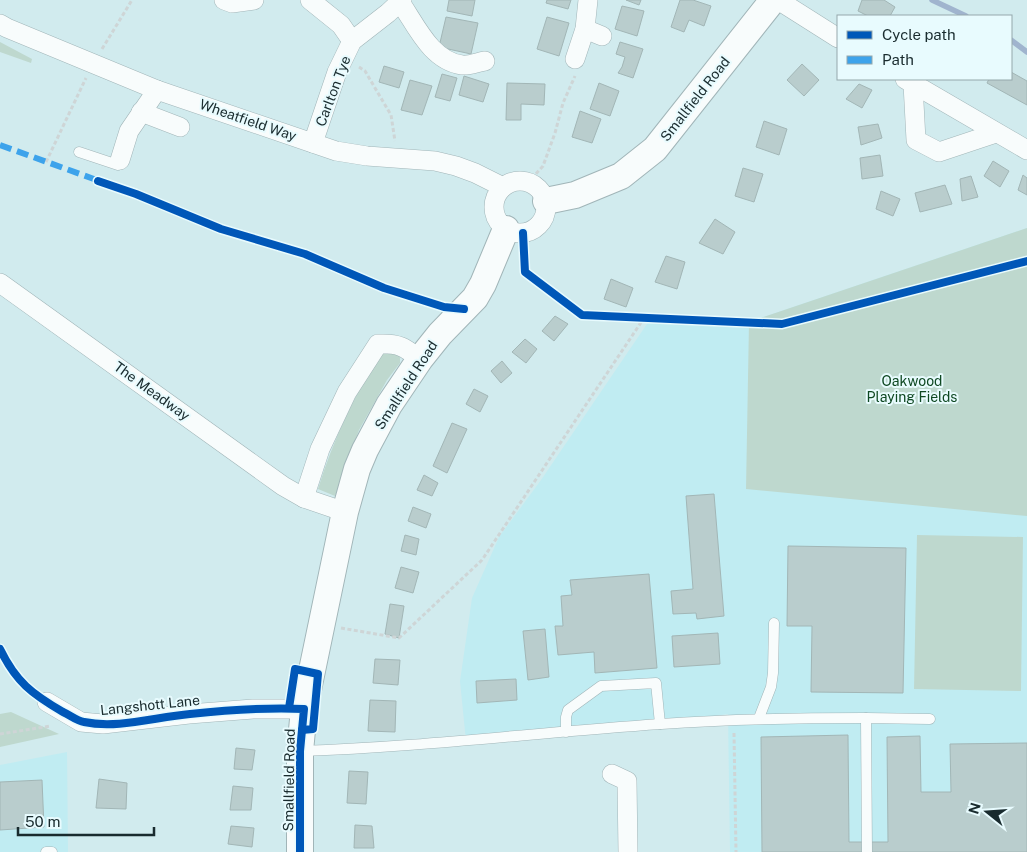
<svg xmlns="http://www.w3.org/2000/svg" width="1027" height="852" font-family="'Public Sans',sans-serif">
<rect width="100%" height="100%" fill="#d1ebee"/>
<g fill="#c0ecf2">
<path d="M1027 228V852H730L728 714 660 724 466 741 460 681 472 598 499 537 541 480 651 318 749 322Z"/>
<path d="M67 752 68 852H0V765Z"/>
</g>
<g fill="#bed8ce">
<path d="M0 42 32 59 31 63 0 52Z"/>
<path d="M1027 228V516L746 489 749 322Z"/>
<path d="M391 350 400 357V363L387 380 359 430 335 496 318 489C333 440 354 396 381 352Z"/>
<path d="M917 535 1023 537 1021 691 914 689Z"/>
<path d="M11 712 59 734 0 747V714Z"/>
</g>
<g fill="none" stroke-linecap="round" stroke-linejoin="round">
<g stroke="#a0b4ce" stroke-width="5.5">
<path d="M932 0 966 16"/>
<path d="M1011 40 1027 52"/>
</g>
</g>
<g fill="#b9cdcd" stroke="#a2b6b6">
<path d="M449 0H475L472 16 447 11Z"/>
<path d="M547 0H571L568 9 546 3Z"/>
<path d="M626 0H641L639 5Z"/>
<path d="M680 0H693L711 6 704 26 689 20 684 32 671 27Z"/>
<path d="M862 0H884L895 7 890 16H868L858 11Z"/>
<path d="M622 6 644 11 637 36 615 29Z"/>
<path d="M446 17 478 23 471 54 439 47Z"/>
<path d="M547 17 569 23 559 56 537 49Z"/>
<path d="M620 42 643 49 633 78 618 73 622 67 625 57 616 54Z"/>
<path d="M802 64 819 80 804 96 787 80Z"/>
<path d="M384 66 404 72 399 88 379 82Z"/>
<path d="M1011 72 1027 81V105L987 83 989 79H1011Z"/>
<path d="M442 74 457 78 450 101 435 97Z"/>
<path d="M464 76 489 84 483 102 459 95Z"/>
<path d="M410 80 432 86 422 115 401 110Z"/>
<path d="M507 83 545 84 544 105 521 104V120H506Z"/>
<path d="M599 83 619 91 610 116 590 109Z"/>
<path d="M859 84 872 90 862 108 846 99Z"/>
<path d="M580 111 601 119 592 143 572 137Z"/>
<path d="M764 121 787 129 779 155 756 147Z"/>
<path d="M878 124 882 138 861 145 858 127Z"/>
<path d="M880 155 883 176 862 179 860 158Z"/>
<path d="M993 161 1009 171 1000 187 984 176Z"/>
<path d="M743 168 763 174 754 202 735 196Z"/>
<path d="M1023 175 1027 178V195L1018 190Z"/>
<path d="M971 176 978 197 962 201 960 179Z"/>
<path d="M945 185 952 204 920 212 915 193Z"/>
<path d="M881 191 900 199 893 216 876 209Z"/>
<path d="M715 219 735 232 723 254 699 243Z"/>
<path d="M666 256 685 262 677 289 655 282Z"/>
<path d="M611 279 633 288 626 307 604 299Z"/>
<path d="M555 316 568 324 554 341 542 331Z"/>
<path d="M525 339 537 349 526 363 512 352Z"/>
<path d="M502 361 512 373 501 383 491 371Z"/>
<path d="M474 389 488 396 480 412 466 404Z"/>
<path d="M452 423 467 429 447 473 433 466Z"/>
<path d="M424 475 438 483 432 496 417 490Z"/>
<path d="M714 494 724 616 697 619 696 613 673 614 671 591 693 589 686 496Z"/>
<path d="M413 507 431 514 426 528 408 521Z"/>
<path d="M405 535 419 539 416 555 401 551Z"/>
<path d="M788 546 906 548 903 693 811 692 812 626H787Z"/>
<path d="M401 567 419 572 413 593 395 588Z"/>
<path d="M649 574 657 668 595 673 594 652 558 655 555 626H563L561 596 572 595 570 580Z"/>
<path d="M390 604 404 606 399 638 385 634Z"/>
<path d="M545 629 549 677 528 680 523 631Z"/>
<path d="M718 633 720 664 674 667 672 636Z"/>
<path d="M375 659 400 660 398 685 373 683Z"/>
<path d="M516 679 517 700 477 703 476 681Z"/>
<path d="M370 700 396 701 395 732 368 731Z"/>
<path d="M848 735 849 842H888L887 737 920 736 921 792H951L950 744 1027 743V852H762L761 737Z"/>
<path d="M236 748 255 750 252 770 234 769Z"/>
<path d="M349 771 368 772 366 804 347 803Z"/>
<path d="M99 779 127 783 126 809 96 808Z"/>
<path d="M42 780 44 827 0 830V782Z"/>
<path d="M233 786 253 788 251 810H230Z"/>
<path d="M355 825 372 826 374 848H354Z"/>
<path d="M231 826 254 828 252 847 228 844Z"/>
</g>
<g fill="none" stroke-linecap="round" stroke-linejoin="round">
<defs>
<g id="lane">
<path d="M79 152 118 165 120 160"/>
<path d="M759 718 771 687 773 673 774 623"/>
<path d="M566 732V717L568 710 601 686 656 683 660 724"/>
<path d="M301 751C422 747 541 732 661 724 730 719 798 718 866 718"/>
<path d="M46 852H52"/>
<path d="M867 852 866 718 930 719"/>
</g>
<g id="street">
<path d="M224 0 232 3 254 0"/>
<path d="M310 0 341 25 352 41"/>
<path d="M778 0 838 38"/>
<path d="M400 2C416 25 431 61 462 65 469 66 478 62 485 61"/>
<path d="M0 24 7 28 157 90 336 151 367 156 435 161 456 166 475 173 503 187"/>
<path d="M585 29 602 36"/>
<path d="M575 59 585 29 588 0"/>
<path d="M905 79 1027 150"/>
<path d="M913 84 916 140 939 152 996 133"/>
<path d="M141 112 180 127"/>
<path d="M313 143 337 72 352 41 388 13 402 0"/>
<path d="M120 160 129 131 157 90"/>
<circle cx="520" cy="207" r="26"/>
<path d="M0 283 283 486 304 498 345 512"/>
<path d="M304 498 320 449 347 392 378 344C399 343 404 347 420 359"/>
<path d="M47 702 81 722 103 724 189 714 253 709H304"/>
<path d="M612 774 627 781 628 852"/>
</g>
<g id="secondary">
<path d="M546 201 575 195 621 176 655 149 773 0"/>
<path d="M300 852V751L304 709 345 512 357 469 365 450 389 405 420 359 440 334 475 298 483 284 506 229"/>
</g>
</defs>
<use href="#lane" stroke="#a1b5b8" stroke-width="11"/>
<use href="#street" stroke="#a1b5b8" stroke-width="20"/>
<use href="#secondary" stroke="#a1b5b8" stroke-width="28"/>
<g stroke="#ced5d6" stroke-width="3" stroke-dasharray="4 2.5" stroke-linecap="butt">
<path d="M102 49 132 0"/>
<path d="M359 67 365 71 391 115 395 141"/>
<path d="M46 162 86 78"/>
<path d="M526 182 533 177 543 166 555 133 563 103 575 76"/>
<path d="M341 628 399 638 482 560 644 318"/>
<path d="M734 733 736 852"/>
<path d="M0 734 51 726"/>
</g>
<use href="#lane" stroke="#f8fcfc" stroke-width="10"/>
<use href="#street" stroke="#f8fcfc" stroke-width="19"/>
<use href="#secondary" stroke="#f8fcfc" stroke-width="26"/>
<path stroke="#3da3eb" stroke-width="6" stroke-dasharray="12 6" stroke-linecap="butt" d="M0 145 102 182"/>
<defs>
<g id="cycleway">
<path d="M98 181 136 194 221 229 305 254 384 288 444 307 464 309"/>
<path d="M523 233 525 272 582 315 782 324 1027 261"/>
<path d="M0 649C16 682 32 694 63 712 70 715 77 721 84 722 118 729 155 717 190 714 228 710 266 707 304 709L300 751V852"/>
<path d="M289 708 295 669 318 674 313 729 302 730"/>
</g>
</defs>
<use href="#cycleway" stroke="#e8fbfe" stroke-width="11"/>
<use href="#cycleway" stroke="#0057b8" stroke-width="8"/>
</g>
<g text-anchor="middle" stroke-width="4" stroke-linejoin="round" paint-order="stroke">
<g font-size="14" fill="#192b2e" stroke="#e8fbfe">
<text transform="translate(333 91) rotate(-69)" y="5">Carlton Tye</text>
<text transform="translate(695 99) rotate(-52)" y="5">Smallfield Road</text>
<text transform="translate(248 120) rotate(19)" y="5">Wheatfield Way</text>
<text transform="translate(406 385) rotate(-57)" y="5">Smallfield Road</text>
<text transform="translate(152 391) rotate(36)" y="5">The Meadway</text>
<text transform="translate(150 705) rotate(-6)" y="5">Langshott Lane</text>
<text transform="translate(289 780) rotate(-89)" y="5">Smallfield Road</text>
</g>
<g font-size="14" fill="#0e4822" stroke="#e8fbfe">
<text x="912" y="386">Oakwood<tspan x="912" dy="16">Playing Fields</tspan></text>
</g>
</g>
<rect x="837" y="15" width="175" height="65" fill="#e8fbfe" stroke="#95a8ab"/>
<rect x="847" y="31" width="25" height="8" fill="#0057b8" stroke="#95a8ab"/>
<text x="882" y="40" font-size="15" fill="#192b2e">Cycle path</text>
<rect x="847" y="56" width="25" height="8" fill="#3da3eb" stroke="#95a8ab"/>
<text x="882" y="65" font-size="15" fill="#192b2e">Path</text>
<g transform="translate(987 812) rotate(287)" stroke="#e8fbfe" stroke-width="4" paint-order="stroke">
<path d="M0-4L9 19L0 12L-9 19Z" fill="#192b2e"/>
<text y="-8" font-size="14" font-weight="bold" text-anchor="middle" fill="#192b2e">N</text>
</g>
<path d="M18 827v8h136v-8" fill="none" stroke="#192b2e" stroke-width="2.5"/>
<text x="25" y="827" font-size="15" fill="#192b2e" stroke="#e8fbfe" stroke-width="4" paint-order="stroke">50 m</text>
</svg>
